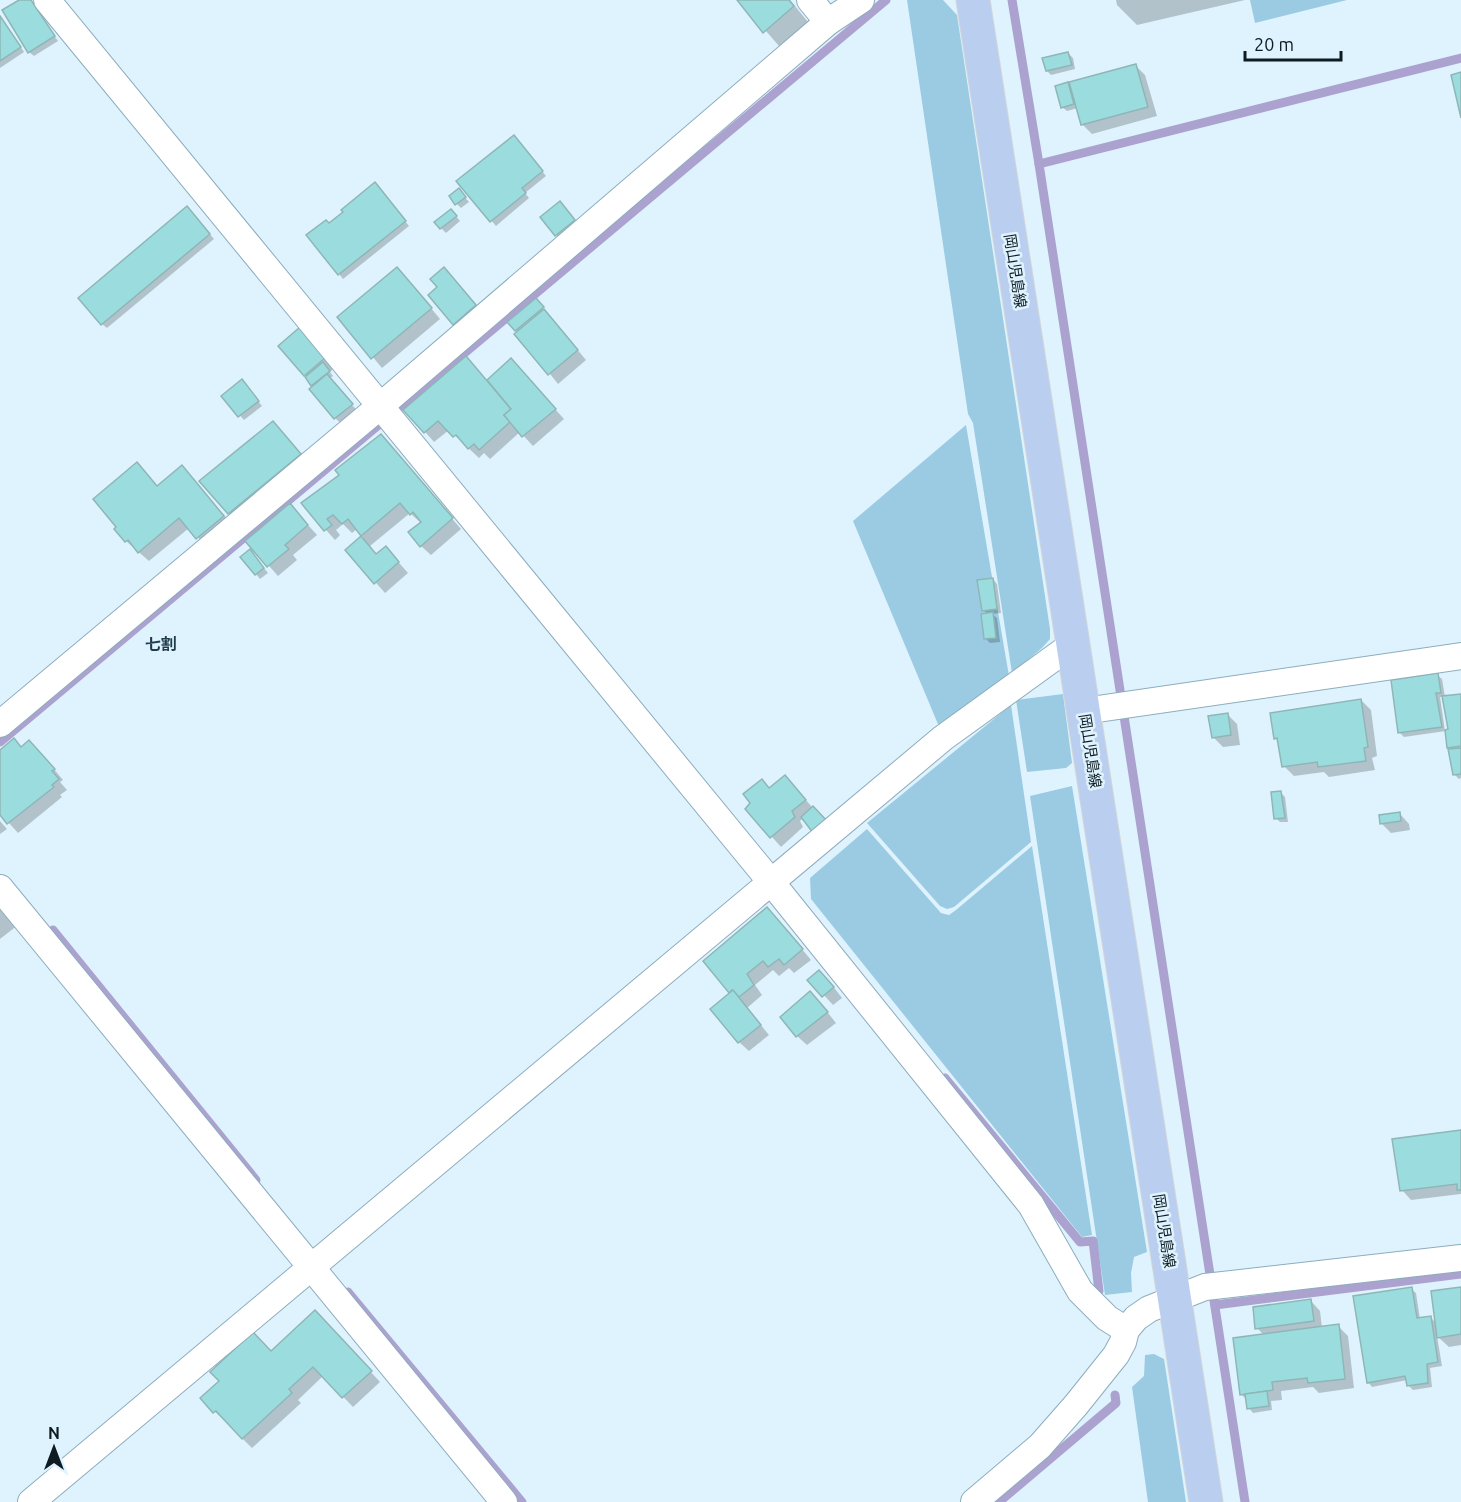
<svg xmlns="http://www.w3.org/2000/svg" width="1461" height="1502" font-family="Ubuntu,'Noto Sans JP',sans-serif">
<rect width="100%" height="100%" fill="#dff3fe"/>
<g fill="#9bcbe3">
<path d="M907 0H943L957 15 1050 629V639L1042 648 1012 673 973 423 968 414Z"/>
<path d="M1250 0H1347L1255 23Z"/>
<path d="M966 425 1009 676 940 729 853 521Z"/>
<path d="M1063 694 1072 763 1066 768 1027 772 1016 700Z"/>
<path d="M1011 705 1031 842 954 907 947 909 940 906 867 823Z"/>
<path d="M1072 786 1147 1252 1134 1257 1131 1273 1132 1292 1105 1295 1030 796Z"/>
<path d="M867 829 941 913 949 915 956 910 1032 846 1092 1235 1082 1237 811 899 810 878Z"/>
<path d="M1154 1354 1164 1359 1186 1502H1148L1132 1387 1144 1376 1145 1355Z"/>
</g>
<g fill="#0003" fill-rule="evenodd">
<path d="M21 0H30L58 41 34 56 29 52Z"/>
<path d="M739 0H790L808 22 779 46Z"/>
<path d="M1116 0H1245L1137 25 1117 5Z"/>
<path d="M0 15 24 52 0 68Z"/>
<path d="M1068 53 1073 58 1075 69 1051 75 1047 71Z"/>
<path d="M1136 66 1145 75 1157 116 1092 134 1082 124 1078 108 1067 111 1062 107 1068 84 1073 89Z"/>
<path d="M518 141 546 176 525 193 529 198 496 226 458 182Z"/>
<path d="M379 189 409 226 343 279 339 274 329 225Z"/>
<path d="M463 195 469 202 461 208 457 204Z"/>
<path d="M564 207 578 225 561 239 556 235Z"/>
<path d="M192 213 214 239 107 328 102 324Z"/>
<path d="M455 215 460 221 446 233 436 223Z"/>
<path d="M448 274 479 310 458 328 454 324Z"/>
<path d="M406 278 440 319 382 368 339 317Z"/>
<path d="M536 300 586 360 558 384 509 322Z"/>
<path d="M300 329 334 368 330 372 333 376 329 379 361 415 345 427 335 418 307 377 280 346Z"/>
<path d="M511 360 564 419 533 446 520 432 490 459 484 453 479 458 449 430 434 442 406 410 487 381Z"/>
<path d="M246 386 262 406 244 420 223 396Z"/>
<path d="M282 433 309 464 239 522 229 513Z"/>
<path d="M381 436 461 529 431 555 421 546V523L410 513 370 546 377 555 386 548 408 573 385 593 347 550 363 536 357 529 352 533 343 524 336 530 340 535 335 540 303 504 341 475Z"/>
<path d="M137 464 158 487 192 477 233 526 207 547 189 528 149 561 126 541Z"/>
<path d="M299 515 317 535 293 555 297 560 278 576 247 541Z"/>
<path d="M254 556 268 573 260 579 242 557Z"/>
<path d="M993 579 997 584 1001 613 992 614 997 618 1000 642 990 643 986 639 988 614 983 610Z"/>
<path d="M1437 675 1442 679 1445 697 1461 695V778L1459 779 1454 774 1452 750 1449 747 1446 731 1404 737 1400 733ZM1440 697H1444L1450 730 1445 731Z"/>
<path d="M1361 700 1371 710 1377 756 1372 758 1375 770 1329 777 1324 772 1294 776 1284 766 1279 742 1275 738Z"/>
<path d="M1228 715 1237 724 1240 745 1223 747 1213 737Z"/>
<path d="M22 748 39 751 63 780 60 782 67 790 60 795 62 797 18 833 0 813V752Z"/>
<path d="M785 777 813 808 800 821 803 827 781 847 747 809 752 803 762 781 770 789Z"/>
<path d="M1280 792 1285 797 1288 822H1280L1276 818Z"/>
<path d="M1400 814 1409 824 1410 830 1391 833 1381 823Z"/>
<path d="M0 821 7 829 0 834Z"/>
<path d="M0 903 18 925 0 939Z"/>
<path d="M777 919 811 960 794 973 789 968 779 976 773 970 755 985 762 995 747 1008 769 1035 749 1051 739 1042 732 993 705 961Z"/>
<path d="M810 980 829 981 842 998 833 1005Z"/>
<path d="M820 1003 836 1023 807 1045 797 1036Z"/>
<path d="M1461 1132V1194L1411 1200 1402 1190Z"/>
<path d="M1461 1288V1345L1449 1347 1437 1336 1442 1366 1430 1368 1432 1387 1413 1390 1408 1385 1407 1380 1372 1387 1368 1382 1411 1289 1416 1293 1420 1319 1431 1318 1437 1324Z"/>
<path d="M1311 1301 1320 1311 1322 1328 1338 1326 1348 1336 1354 1388 1319 1393 1313 1387 1281 1391 1282 1400 1271 1401 1272 1410 1253 1413 1249 1408 1248 1401 1241 1394 1264 1335 1257 1328Z"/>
<path d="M325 1322 380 1382 353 1407 323 1376 298 1400 301 1403 252 1448 202 1399Z"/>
</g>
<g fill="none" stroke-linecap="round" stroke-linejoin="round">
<g stroke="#aca2d0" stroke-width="9">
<path d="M1012 0 1039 164 1245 1502"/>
<path d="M1039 164 1461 58"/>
<path d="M0 742 886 0"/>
<path d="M53 930 256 1180"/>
<path d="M945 1078 1080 1242 1093 1241 1099 1291"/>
<path d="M348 1292 522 1502"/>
<path d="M1215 1305 1461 1274"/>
<path d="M999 1502 1116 1403 1115 1395"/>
</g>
</g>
<g fill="#9bddde" stroke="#8eb6b7" stroke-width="1.5">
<path d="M19 0H31L55 36 28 53 2 10Z"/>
<path d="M737 0H789L794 6 763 33Z"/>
<path d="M0 16 21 47 0 61Z"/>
<path d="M1068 52 1072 65 1046 71 1042 58Z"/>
<path d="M1136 64 1148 107 1081 125 1069 82Z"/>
<path d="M1461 72V118L1451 75Z"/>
<path d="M1068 82 1074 104 1061 108 1055 86Z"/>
<path d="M514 135 543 171 522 188 526 193 490 222 456 181Z"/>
<path d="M375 182 406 221 338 275 306 235 326 220 329 223 343 212 341 210Z"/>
<path d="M459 188 466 197 455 205 449 196Z"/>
<path d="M560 201 575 220 555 236 540 217Z"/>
<path d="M187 206 210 234 101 325 78 298Z"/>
<path d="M451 209 457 216 440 229 434 222Z"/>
<path d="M397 267 432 308 371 359 337 317Z"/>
<path d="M444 267 476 305 453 325 428 295 437 287 430 279Z"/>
<path d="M536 298 544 307 515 331 507 322Z"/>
<path d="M544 309 578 350 548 375 514 334Z"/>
<path d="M300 327 326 357 304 376 278 346Z"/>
<path d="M466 356 511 409 504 415 510 422 479 450 474 444 468 449 456 435 453 437 438 421 424 433 403 410Z"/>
<path d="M511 358 556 409 522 437 504 415 511 409 487 380Z"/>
<path d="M323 362 330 371 311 386 305 377Z"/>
<path d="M327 374 353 404 334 419 309 389Z"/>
<path d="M242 379 259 401 238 417 221 396Z"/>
<path d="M273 421 301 454 228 514 199 481Z"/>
<path d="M381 434 453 518 420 547 408 532 421 522 413 512 410 515 400 503 361 536 348 519 342 524 333 515 327 519 332 525 324 531 301 503 339 475 335 470Z"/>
<path d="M137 462 157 486 182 465 224 516 196 539 179 518 138 553 128 540 125 542 114 529 116 527 93 499Z"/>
<path d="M290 503 308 525 285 545 289 549 267 567 245 541Z"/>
<path d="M361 536 376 554 386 546 399 562 374 584 345 550Z"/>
<path d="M250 549 264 568 255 575 240 557Z"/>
<path d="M993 578 997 609 982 611 977 580Z"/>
<path d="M993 612 996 638 984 639 981 614Z"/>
<path d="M1438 673 1441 693H1436L1442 727 1398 733 1391 680Z"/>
<path d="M1461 694V746L1447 748 1445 730 1448 729 1442 696Z"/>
<path d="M1361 699 1368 747 1364 748 1366 761 1318 767 1317 762 1282 767 1277 738 1274 739 1270 713Z"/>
<path d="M1228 713 1231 735 1212 738 1208 716Z"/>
<path d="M14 738 21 747 29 740 55 769 52 771 59 779 52 785 54 787 7 824 0 815V750Z"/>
<path d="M1461 748V774L1453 775 1448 749Z"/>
<path d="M785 775 806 800 792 811 795 817 770 838 745 809 750 803 743 794 762 779 769 788Z"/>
<path d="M1281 791 1285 818 1274 819 1271 792Z"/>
<path d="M813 806 827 821 813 833 801 817Z"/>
<path d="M1400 812 1401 821 1380 824 1379 815Z"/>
<path d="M767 907 803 949 784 965 779 959 768 967 763 961 747 974 754 985 739 997 732 990 729 993 703 961Z"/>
<path d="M819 970 834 987 822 997 807 980Z"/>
<path d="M733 990 761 1025 738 1043 710 1009Z"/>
<path d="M810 991 828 1012 796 1037 780 1017Z"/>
<path d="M1461 1130V1190H1457V1184L1400 1191 1392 1139Z"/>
<path d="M1412 1287 1417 1318 1431 1316 1438 1362 1427 1364 1428 1383 1407 1386 1405 1376 1367 1383 1353 1296Z"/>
<path d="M1461 1287V1334L1437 1338 1431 1291Z"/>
<path d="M1311 1299 1314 1321 1255 1329 1253 1307Z"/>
<path d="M315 1310 372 1371 342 1398 313 1367 289 1389 292 1393 242 1439 216 1411 213 1413 200 1398 219 1381 210 1372 253 1332 271 1351Z"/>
<path d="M1339 1324 1345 1379 1308 1383 1307 1378 1272 1382 1273 1390 1240 1395 1233 1338Z"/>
<path d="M1267 1391 1269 1406 1247 1409 1245 1394Z"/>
</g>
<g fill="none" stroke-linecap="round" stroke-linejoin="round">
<defs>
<g id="minor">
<path d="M47 0 780 893 1031 1205 1080 1291 1107 1318 1126 1330"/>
<path d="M810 0 828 22"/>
<path d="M1084 711 1461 656"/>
<path d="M0 724 385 402 828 22 861 0"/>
<path d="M0 888 504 1502"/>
<path d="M31 1502 943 738 1073 644"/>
<path d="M974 1502 1040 1446 1076 1405 1116 1355 1123 1342 1126 1330 1136 1318 1149 1309 1205 1287 1461 1258"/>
</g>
<path id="primary" d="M973 0 1206 1502"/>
</defs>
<use href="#minor" stroke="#8dadbd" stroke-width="28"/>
<use href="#primary" stroke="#d4d6d7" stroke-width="35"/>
<use href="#minor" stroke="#fff" stroke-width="26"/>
<use href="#primary" stroke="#bacef0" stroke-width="33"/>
</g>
<g text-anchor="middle" stroke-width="5" stroke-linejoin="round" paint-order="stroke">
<g font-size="15" fill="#0e1b21" stroke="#dff3fe">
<text transform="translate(1015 271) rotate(81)" y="5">岡山児島線</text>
<text transform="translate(1090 751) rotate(81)" y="5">岡山児島線</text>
<text transform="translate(1164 1231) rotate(81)" y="5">岡山児島線</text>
</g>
<g font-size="16" font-weight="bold" fill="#1f3c4a" stroke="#dff3fe">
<text x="161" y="650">七割</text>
</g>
</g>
<g transform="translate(54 1448)" stroke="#dff3fe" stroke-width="4.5" paint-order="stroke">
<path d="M0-4.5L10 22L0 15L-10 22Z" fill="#0e1b21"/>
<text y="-9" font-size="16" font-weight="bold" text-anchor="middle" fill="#0e1b21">N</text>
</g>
<path d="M1245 51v9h96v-9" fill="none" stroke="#0e1b21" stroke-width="3"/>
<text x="1254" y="51" font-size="18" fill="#0e1b21" stroke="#dff3fe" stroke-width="4.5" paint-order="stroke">20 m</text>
</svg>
